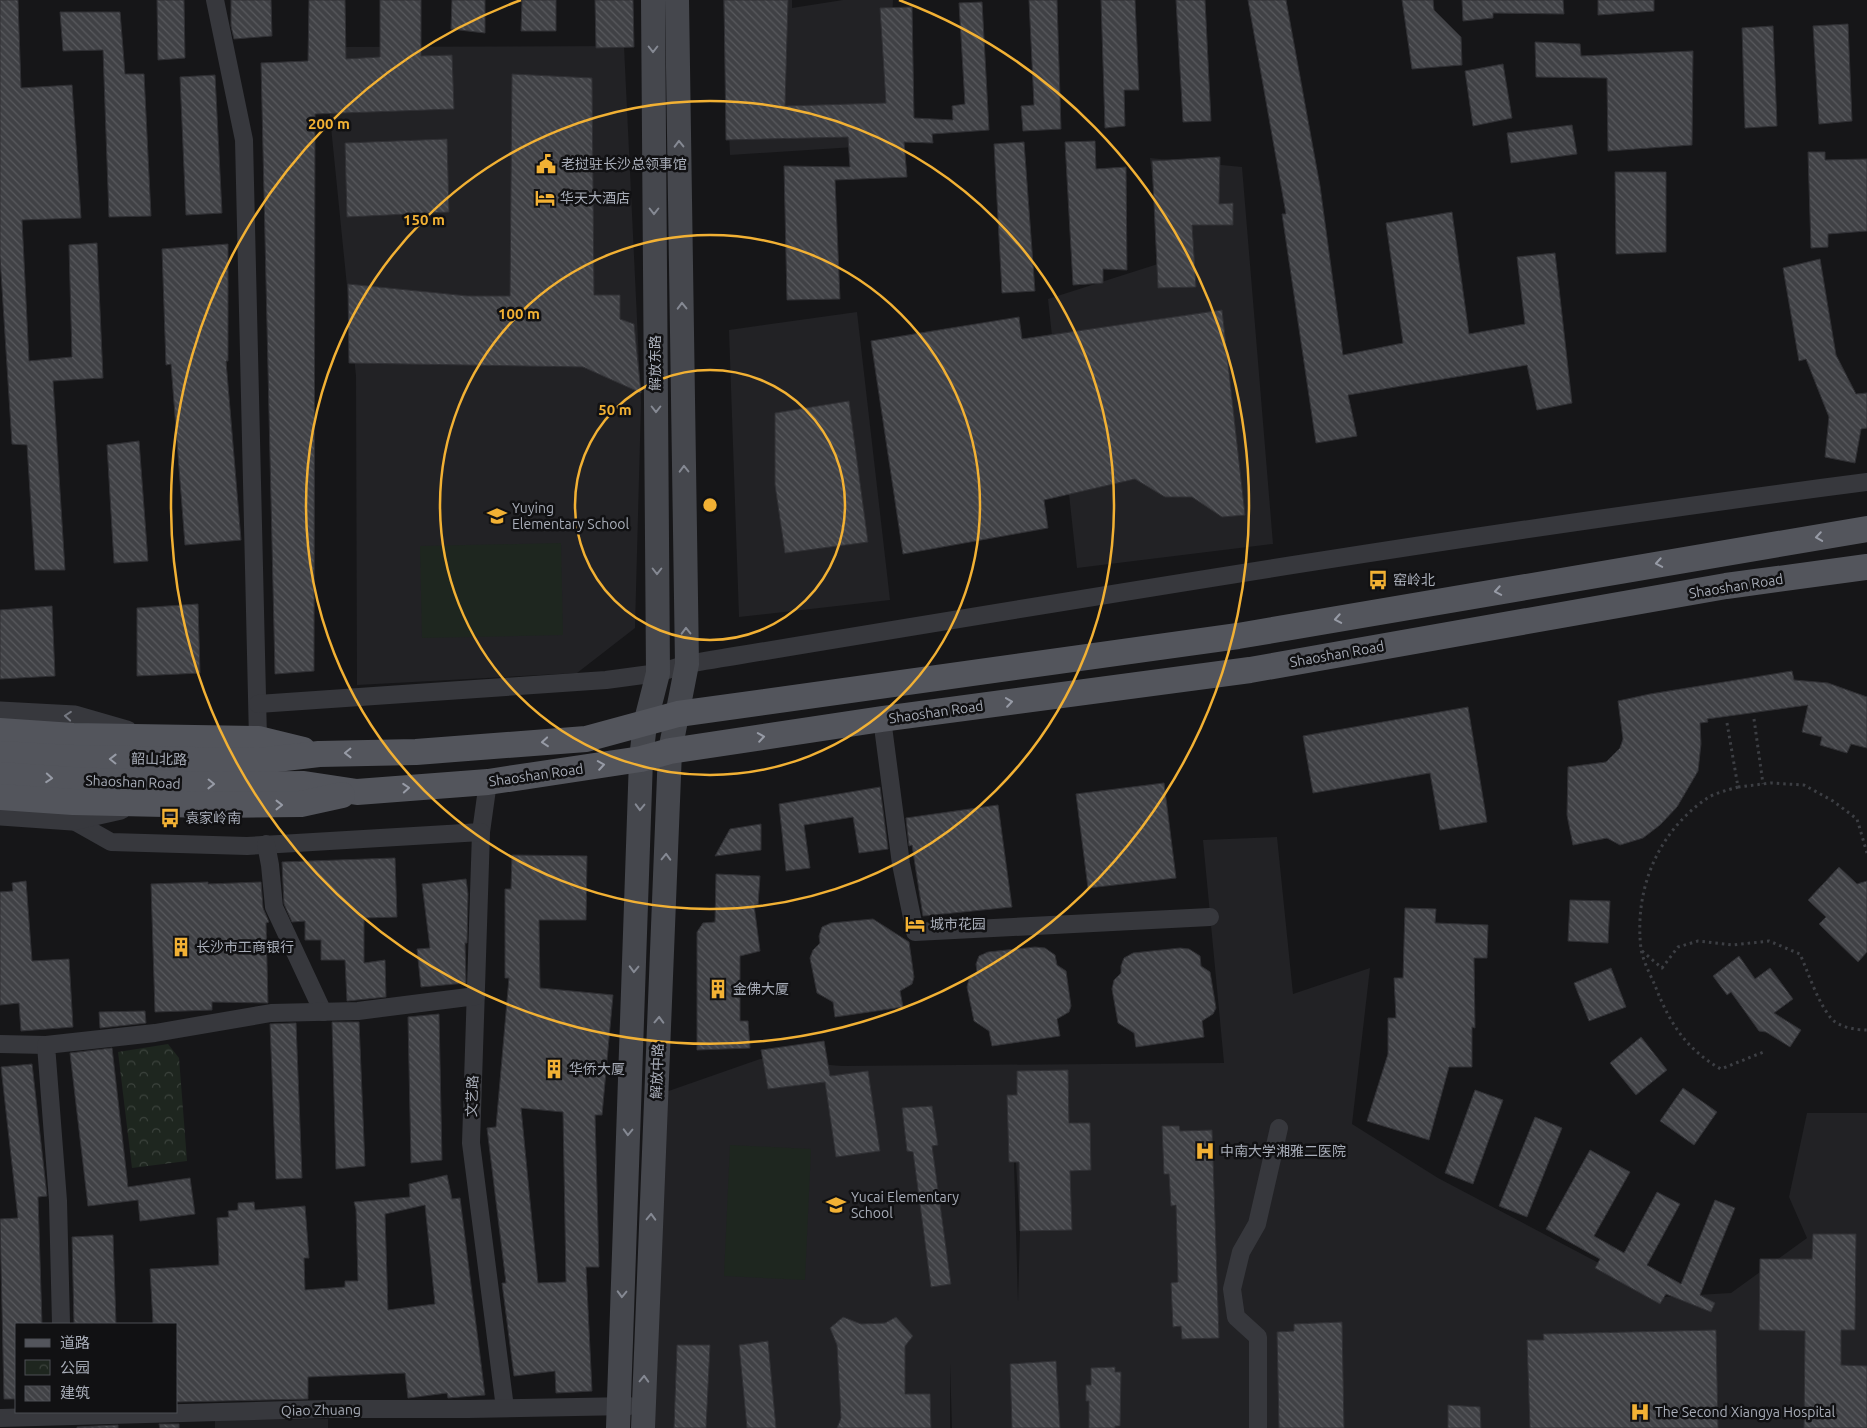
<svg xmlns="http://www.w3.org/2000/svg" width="1867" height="1428" font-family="Ubuntu,'Noto Sans SC',sans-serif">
<defs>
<pattern id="park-crowns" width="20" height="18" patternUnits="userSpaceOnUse" patternTransform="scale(1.25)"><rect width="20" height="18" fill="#1e261f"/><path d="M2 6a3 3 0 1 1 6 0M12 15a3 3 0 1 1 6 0" fill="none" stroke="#3c433d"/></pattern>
<pattern id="building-back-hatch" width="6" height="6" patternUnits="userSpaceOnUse" patternTransform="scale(1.25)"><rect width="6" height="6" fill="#404145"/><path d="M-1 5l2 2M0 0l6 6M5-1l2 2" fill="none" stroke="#595a5e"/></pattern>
</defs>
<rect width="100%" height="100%" fill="#161618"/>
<g fill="#222225" fill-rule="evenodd">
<path d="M723 0H792V8L843 0H893L886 145 730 155Z"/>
<path d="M624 46 641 403 635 628 577 673 357 685 356 376 323 47Z"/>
<path d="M1150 158 1242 167 1273 544 1077 568 1048 299 1161 263Z"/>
<path d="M857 312 890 600 739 617 729 330Z"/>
<path d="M1277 837 1293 994 1370 968 1352 1124 1438 1178 1663 1297 1731 1293 1807 1238 1789 1197 1807 1113H1867V1428H952L950 1363V1428H654L660 1094 760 1059 842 1066 1224 1063 1203 840ZM1012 1093 1020 1231 1018 1302Z"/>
<path d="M328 1419V1428H215V1420Z"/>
</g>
<path fill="url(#park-crowns)" d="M168 1044 179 1058 187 1161 132 1168 118 1052Z"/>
<g fill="#1e261f">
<path d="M561 543 563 635 422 638 420 546Z"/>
<path d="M730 1145 811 1149 805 1280 724 1276Z"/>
</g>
<g fill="url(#building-back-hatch)" stroke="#303034" fill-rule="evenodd">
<path d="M0 0H18L21 88 72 85 81 218 22 220 29 361 72 357 69 245 97 243 103 378 53 381 65 570H35L27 445 12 444 0 257Z"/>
<path d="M157 0H184L185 58 158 60Z"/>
<path d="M231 0H271L272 36 234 39 231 26Z"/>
<path d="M309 0H345L346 59 380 57V0H421V56L452 55 454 109 315 114 314 671 275 674 261 63 308 61Z"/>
<path d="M452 0H485V33L451 29Z"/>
<path d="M522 0H556V31H521Z"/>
<path d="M595 0H633L634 47 596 48Z"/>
<path d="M724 0H788L785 106 886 103 880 8 912 7 914 118 953 120 952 106 965 104 959 3 982 2 989 130 932 134 933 143 904 142 907 177 835 180 840 299 787 300 784 166 850 167 848 137 726 140Z"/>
<path d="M1029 0H1057L1061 129 1023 131 1021 106 1034 105Z"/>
<path d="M1101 0H1135L1139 90H1124L1125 126 1105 128Z"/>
<path d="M1176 0H1205L1211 121 1183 122Z"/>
<path d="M1248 0H1286L1320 186 1343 355 1403 343 1386 223 1452 212 1469 334 1525 324 1517 257 1555 253 1572 403 1537 410 1527 365 1348 395 1357 436 1316 443 1282 214H1286Z"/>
<path d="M1402 0H1433L1434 10 1461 37 1462 65 1412 69Z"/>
<path d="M1462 0H1563L1564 14 1493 13V18L1463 21Z"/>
<path d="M1598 0H1654V11L1598 15Z"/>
<path d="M60 12H120L125 74H144L151 216 109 217 103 50 63 51Z"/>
<path d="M1848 24 1852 121 1819 124 1813 26Z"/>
<path d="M1773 26 1777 126 1745 128 1742 28Z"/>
<path d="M1535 42 1580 44 1581 56 1693 51 1692 145 1608 151 1607 78 1536 77Z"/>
<path d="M1503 64 1512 118 1473 126 1465 71Z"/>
<path d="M512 74 592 78 594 295H620V319L634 324 641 393 583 367 349 363 348 284 468 296H510Z"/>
<path d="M215 75 222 213 186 215 180 77Z"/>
<path d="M1572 125 1577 154 1511 163 1507 133Z"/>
<path d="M447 139 449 212 347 217 345 143Z"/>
<path d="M1095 141 1096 169 1126 167 1127 270 1103 269V283L1073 285 1065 142Z"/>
<path d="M1024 142 1035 291 1002 293 994 144Z"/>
<path d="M1808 152H1825V160L1867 159V231L1828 234V247L1811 248Z"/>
<path d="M1220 157 1219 204 1233 203V225H1192L1196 287 1158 288 1152 161Z"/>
<path d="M1615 172H1666V252L1616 254Z"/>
<path d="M228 244V361H226L241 540 185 545 171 364 166 365 162 249Z"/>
<path d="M1820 259 1836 355 1856 394 1867 393V428L1861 429 1855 463 1825 457 1829 417 1806 359 1799 361 1783 268Z"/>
<path d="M1222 310 1245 515 1222 517 1192 497H1165L1135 479 1044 500 1048 528 903 554 871 341 1019 317 1022 339Z"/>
<path d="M849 401 868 542 785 553 775 485V413Z"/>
<path d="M139 441 148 561 114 563 107 445Z"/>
<path d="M198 604 200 673 137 676V608Z"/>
<path d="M52 606 55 676 0 679V610Z"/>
<path d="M1792 671 1794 680 1828 683 1867 697V748L1851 744 1847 753 1820 745 1822 737 1802 732 1808 705 1707 719 1708 722 1700 723 1701 744 1698 771 1677 807 1660 825 1643 838 1620 845 1607 838 1573 845 1567 815 1568 767 1606 762 1620 748 1623 739 1618 701 1650 694Z"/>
<path d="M1468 707 1487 822 1440 830 1430 773 1313 793 1303 736Z"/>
<path d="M1164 783 1176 878 1088 888 1076 794Z"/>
<path d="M880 787 888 849 859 853 853 817 804 825 810 868 786 871 779 804Z"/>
<path d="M998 805 1012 907 923 916 912 845 909 846 906 818Z"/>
<path d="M761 824V850L715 856 730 829Z"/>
<path d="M512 855 587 856 586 920H539L540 988 613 995 602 1115H595L599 1267H586L592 1391 556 1393 555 1371 514 1376 502 1283H506L487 1128 496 1127 509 978H505V889H511ZM521 1108 563 1112 566 1282 538 1283Z"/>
<path d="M395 858 397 917 364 918V963L385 960 386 997 347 1001 345 960H321V940H305V921L292 922 284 904 282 862Z"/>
<path d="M1839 867 1857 884 1867 881V952L1858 962 1819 924 1826 917 1808 900Z"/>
<path d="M716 874 760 876 758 905H754L760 951 740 956V1021H748L750 1048 697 1050V932L703 923 715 922Z"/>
<path d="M466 879 468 894 467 943H465L466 983 421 987 417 949 430 948 422 884Z"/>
<path d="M26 881 32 961 69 959 73 1027 21 1031 19 1003 0 1005V892L13 891 12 883Z"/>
<path d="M208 882V884L261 882 263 908 269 922 266 923 268 1003 212 1002V1010L155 1012 151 884Z"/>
<path d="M1570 900 1610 901 1608 943 1568 941Z"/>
<path d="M1405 908 1436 909 1435 923 1488 925 1487 958H1474L1475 1028 1472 1027V1067H1449L1429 1140 1367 1121 1388 1054V1018H1396L1394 978H1403Z"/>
<path d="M873 919 909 942 914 977 912 984 900 991 903 1007 835 1017 833 1002 817 993 810 958 813 950 820 943 819 936 822 927 831 923Z"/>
<path d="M1035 947 1045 948 1055 955 1057 965 1066 971 1071 1006 1069 1012 1057 1019 1060 1036 992 1046 989 1031 974 1021 967 987 969 979 977 972 976 964 979 956 988 952Z"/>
<path d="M1180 948 1189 949 1200 956 1201 966 1210 972 1216 1008 1213 1014 1202 1021 1204 1037 1136 1047 1134 1033 1118 1023 1112 989 1114 980 1121 973V966L1124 958 1133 953Z"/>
<path d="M1739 956 1755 979 1770 968 1793 999 1774 1013 1801 1030 1790 1047 1766 1032 1759 1031 1731 992 1727 995 1713 976Z"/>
<path d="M1611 968 1626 1007 1589 1021 1574 983Z"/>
<path d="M145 1011 146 1023 100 1028 99 1012Z"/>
<path d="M439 1014 442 1160 411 1163 408 1017Z"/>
<path d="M332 1022H359L365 1166 336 1169Z"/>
<path d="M296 1023 302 1178 276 1179 270 1024Z"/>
<path d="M1641 1037 1667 1070 1636 1095 1610 1063Z"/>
<path d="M824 1041 830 1076 868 1071 880 1151 836 1157 825 1082 768 1089 761 1050Z"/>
<path d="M112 1048 128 1187 190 1178 195 1214 140 1221 138 1200 88 1206 70 1053Z"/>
<path d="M32 1064 47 1196 38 1197 42 1324H16V1399H4L0 1219 18 1218 1 1067Z"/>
<path d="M1068 1070 1069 1123H1090L1091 1170 1070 1171 1072 1230 1020 1231 1019 1162H1009L1007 1095H1017V1071Z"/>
<path d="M1683 1088 1717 1112 1694 1145 1660 1121Z"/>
<path d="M1475 1090 1503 1100 1473 1184 1445 1173Z"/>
<path d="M932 1106 938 1145 932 1146 951 1284 931 1287 913 1152 907 1151 902 1108Z"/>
<path d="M1535 1117 1562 1128 1527 1217 1499 1206Z"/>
<path d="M1162 1126H1179L1180 1131 1212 1130 1219 1338 1182 1339 1181 1326 1173 1327 1171 1283 1178 1282 1176 1205 1171 1206 1169 1174H1164Z"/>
<path d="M1590 1150 1630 1172 1594 1236 1624 1253 1657 1192 1680 1204 1647 1265 1681 1284 1715 1200 1735 1208 1700 1295 1715 1303 1711 1312 1666 1294 1660 1304 1595 1268 1600 1259 1546 1229Z"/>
<path d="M447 1175 452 1199 460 1198 485 1395 448 1398 447 1393 408 1398 405 1373 308 1377V1399L176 1402V1324H153L150 1269 219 1265 217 1218 229 1217 228 1211 238 1210V1203L254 1202 255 1210 305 1206 309 1258H304L305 1290 345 1287V1281H358L356 1209 354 1202 410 1197 409 1184ZM425 1205 435 1304 388 1310 385 1214Z"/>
<path d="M1813 1234H1856L1855 1330H1841V1365L1867 1366V1428H1804L1805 1331 1759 1330 1760 1259H1812Z"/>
<path d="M113 1235 116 1324H74L72 1237Z"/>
<path d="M843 1317 861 1324 885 1323 896 1317 913 1336 905 1346V1394H930L931 1428H837L841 1418 837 1345 830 1328Z"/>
<path d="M1342 1322 1344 1428H1279L1277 1332 1294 1331V1324Z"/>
<path d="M1716 1330 1718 1428H1530L1527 1340H1544L1543 1334Z"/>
<path d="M768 1341 776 1428H747L739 1345Z"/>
<path d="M677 1345H710L706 1428H674Z"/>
<path d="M1056 1361 1060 1428H1012L1010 1364Z"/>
<path d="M1115 1367V1372H1121L1120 1426H1115V1428H1089V1401H1086V1385H1091V1368Z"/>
<path d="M1448 1405 1480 1407 1481 1428H1448Z"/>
<path d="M159 1424H179V1428H160Z"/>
<path d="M118 1425V1428H77V1427Z"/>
</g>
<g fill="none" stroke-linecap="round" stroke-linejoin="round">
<g stroke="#3d3f44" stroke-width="3" stroke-dasharray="2.5 4" stroke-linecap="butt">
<path d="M1754 719 1763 784"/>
<path d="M1727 723 1738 787C1728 790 1714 793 1706 799 1657 833 1634 890 1641 949 1643 961 1651 976 1656 988 1670 1024 1687 1050 1721 1069L1766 1051"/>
<path d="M1738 787 1771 783 1804 785 1833 801 1857 819 1867 853"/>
<path d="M1642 951 1662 968 1678 947 1698 941 1733 945 1769 941 1800 954C1808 972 1818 1003 1831 1018 1838 1027 1856 1030 1867 1030"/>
</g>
<g stroke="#37383d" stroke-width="18">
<path d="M215 0 244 140 258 739"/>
<path d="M258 704 606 680 658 673 687 664C1079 599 1472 533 1867 482"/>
<path d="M882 719 901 864 915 932 1210 917"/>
<path d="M488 782 481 832 471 1143 505 1408"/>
<path d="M72 820 111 842 247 846 481 832"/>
<path d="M266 844 270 865 274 907 323 1012"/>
<path d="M0 1044 46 1045"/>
<path d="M61 1324 58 1201 46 1045 155 1033 271 1013 358 1011 476 996"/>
<path d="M0 1418 326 1409H468L630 1406"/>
<path d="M1258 1428V1337L1236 1317 1232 1289 1241 1252 1257 1224 1279 1128"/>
</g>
<g stroke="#37383d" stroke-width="21">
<path d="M0 712 75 716 127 731"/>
<path d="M0 815 72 820 121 809"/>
</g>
<g stroke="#45474d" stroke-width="24">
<path d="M618 1428 641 759 645 724 658 673 653 0"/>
<path d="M643 1428 670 751 687 664 677 0"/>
</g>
<g stroke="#53555c" stroke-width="26">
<path d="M0 731 73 736 258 739 303 750"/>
<path d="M0 754 73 758 259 761 319 754 416 752 586 739 678 714 1238 636 1867 529"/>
<path d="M0 775 72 780 210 785 304 784 357 792 488 782 641 759 670 751 882 719 1250 670 1726 586 1867 567"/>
<path d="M0 797 73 802 211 805 301 804 342 795"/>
</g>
</g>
<defs><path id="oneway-chevron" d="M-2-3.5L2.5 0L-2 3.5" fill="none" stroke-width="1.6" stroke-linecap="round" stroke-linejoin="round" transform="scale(1.25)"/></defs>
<g stroke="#858993">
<use href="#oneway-chevron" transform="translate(653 49) rotate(90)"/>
<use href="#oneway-chevron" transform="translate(679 144) rotate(-91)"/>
<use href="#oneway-chevron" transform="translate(654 211) rotate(90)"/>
<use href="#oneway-chevron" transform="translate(682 306) rotate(-91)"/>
<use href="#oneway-chevron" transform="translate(656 409) rotate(90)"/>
<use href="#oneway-chevron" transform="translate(684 469) rotate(-91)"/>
<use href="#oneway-chevron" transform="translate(657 571) rotate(90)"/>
<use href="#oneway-chevron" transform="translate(686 631) rotate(-91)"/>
<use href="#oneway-chevron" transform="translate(640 807) rotate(92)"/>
<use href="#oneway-chevron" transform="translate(666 857) rotate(-88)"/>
<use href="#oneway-chevron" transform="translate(634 969) rotate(92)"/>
<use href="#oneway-chevron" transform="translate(659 1020) rotate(-88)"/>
<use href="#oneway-chevron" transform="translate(628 1132) rotate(92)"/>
<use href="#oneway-chevron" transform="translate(651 1217) rotate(-88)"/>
<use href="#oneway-chevron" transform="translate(622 1294) rotate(92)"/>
<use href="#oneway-chevron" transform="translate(644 1379) rotate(-88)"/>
</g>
<g stroke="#979ba6">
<use href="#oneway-chevron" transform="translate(1819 537) rotate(171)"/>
<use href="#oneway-chevron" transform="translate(1659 563) rotate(170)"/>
<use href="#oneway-chevron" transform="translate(1498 591) rotate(170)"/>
<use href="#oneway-chevron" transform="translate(1338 619) rotate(170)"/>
<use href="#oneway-chevron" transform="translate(1009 702) rotate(-8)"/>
<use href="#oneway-chevron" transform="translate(761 737) rotate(-9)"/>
<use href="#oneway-chevron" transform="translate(545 742) rotate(175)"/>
<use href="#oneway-chevron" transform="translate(348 753) rotate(179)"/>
<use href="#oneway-chevron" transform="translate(113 759) rotate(-179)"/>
<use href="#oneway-chevron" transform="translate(601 765) rotate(-9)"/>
<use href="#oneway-chevron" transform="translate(49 778) rotate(4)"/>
<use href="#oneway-chevron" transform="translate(211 784) rotate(1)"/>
<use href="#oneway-chevron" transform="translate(406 788) rotate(-4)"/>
<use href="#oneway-chevron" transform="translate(279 805)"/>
</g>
<use stroke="#757881" href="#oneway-chevron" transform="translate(68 716) rotate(-175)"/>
<g fill="none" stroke="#f2b134" stroke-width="2.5">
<circle cx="710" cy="505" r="135"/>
<circle cx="710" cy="505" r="270"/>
<circle cx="710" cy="505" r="404"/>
<path d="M899 0A539 539 0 1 1 521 0"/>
</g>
<defs>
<symbol id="civic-bare" viewBox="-9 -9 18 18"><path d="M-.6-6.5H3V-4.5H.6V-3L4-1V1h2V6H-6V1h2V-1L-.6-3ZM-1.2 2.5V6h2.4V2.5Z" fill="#f2b134" stroke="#111113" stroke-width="2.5" paint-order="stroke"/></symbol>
<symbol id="hotel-bare" viewBox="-9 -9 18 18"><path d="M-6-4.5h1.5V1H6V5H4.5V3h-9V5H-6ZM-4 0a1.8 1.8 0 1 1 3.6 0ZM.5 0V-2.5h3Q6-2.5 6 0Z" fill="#f2b134" stroke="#111113" stroke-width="2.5" paint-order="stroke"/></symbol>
<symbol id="school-bare" viewBox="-9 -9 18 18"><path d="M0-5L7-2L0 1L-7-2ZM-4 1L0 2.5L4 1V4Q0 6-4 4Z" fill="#f2b134" stroke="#111113" stroke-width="2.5" paint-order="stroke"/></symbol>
<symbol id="bus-bare" viewBox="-9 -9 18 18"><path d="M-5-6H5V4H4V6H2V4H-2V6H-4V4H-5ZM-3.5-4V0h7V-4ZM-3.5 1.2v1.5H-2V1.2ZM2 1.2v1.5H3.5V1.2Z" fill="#f2b134" stroke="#111113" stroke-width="2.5" paint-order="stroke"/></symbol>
<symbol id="building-bare" viewBox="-9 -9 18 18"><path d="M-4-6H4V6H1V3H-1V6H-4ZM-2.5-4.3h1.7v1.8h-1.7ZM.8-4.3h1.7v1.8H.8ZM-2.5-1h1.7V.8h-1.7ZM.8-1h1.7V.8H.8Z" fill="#f2b134" stroke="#111113" stroke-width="2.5" paint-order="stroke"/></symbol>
<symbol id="hospital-bare" viewBox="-9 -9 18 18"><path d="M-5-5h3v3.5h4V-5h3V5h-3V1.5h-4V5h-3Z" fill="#f2b134" stroke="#111113" stroke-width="2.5" paint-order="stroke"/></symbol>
</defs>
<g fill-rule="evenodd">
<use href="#civic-bare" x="532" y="150" width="28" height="28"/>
<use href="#hotel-bare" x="531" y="184" width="28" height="28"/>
<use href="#school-bare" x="483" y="502" width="28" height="28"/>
<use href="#bus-bare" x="1364" y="566" width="28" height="28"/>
<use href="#bus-bare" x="156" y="804" width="28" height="28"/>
<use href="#hotel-bare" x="901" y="910" width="28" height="28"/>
<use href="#building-bare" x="167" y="933" width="28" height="28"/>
<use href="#building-bare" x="704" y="975" width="28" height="28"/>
<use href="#building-bare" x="540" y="1055" width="28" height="28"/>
<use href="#hospital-bare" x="1191" y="1137" width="28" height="28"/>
<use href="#school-bare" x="822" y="1191" width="28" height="28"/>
<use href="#hospital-bare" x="1626" y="1398" width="28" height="28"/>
</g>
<g text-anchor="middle" stroke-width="5" stroke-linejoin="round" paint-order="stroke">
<g font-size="14" fill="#a8adb8" stroke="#111113" text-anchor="start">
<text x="561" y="169">老挝驻长沙总领事馆</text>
<text x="560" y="203">华天大酒店</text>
<text x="512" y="513">Yuying<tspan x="512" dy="16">Elementary School</tspan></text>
<text x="1393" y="585">窑岭北</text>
<text x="185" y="823">袁家岭南</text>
<text x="930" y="929">城市花园</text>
<text x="196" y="952">长沙市工商银行</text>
<text x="733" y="994">金佛大厦</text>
<text x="569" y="1074">华侨大厦</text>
<text x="1220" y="1156">中南大学湘雅二医院</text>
<text x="851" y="1202">Yucai Elementary<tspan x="851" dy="16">School</tspan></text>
<text x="1655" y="1417">The Second Xiangya Hospital</text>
</g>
<g font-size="14" fill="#a8adb8" stroke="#111113">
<text transform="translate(655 363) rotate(-90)" y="5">解放东路</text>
<text transform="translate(1736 586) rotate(-9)" y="5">Shaoshan Road</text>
<text transform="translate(1337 654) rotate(-10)" y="5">Shaoshan Road</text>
<text transform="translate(936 712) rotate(-8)" y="5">Shaoshan Road</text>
<text transform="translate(159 759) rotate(1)" y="5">韶山北路</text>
<text transform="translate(536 775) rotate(-8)" y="5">Shaoshan Road</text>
<text transform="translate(133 782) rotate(2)" y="5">Shaoshan Road</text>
<text transform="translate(657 1071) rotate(-88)" y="5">解放中路</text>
<text transform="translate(472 1096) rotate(-88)" y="5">文艺路</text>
<text transform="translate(321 1410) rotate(-1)" y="5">Qiao Zhuang</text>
</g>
</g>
<circle cx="710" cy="505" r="8" fill="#f2b134" stroke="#111113" stroke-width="2.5"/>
<g font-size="15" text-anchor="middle" font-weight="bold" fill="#f2b134" stroke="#111113" stroke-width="5" stroke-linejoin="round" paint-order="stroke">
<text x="329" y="129">200 m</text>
<text x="424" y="225">150 m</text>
<text x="519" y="319">100 m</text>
<text x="615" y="415">50 m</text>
</g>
<rect x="15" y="1323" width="162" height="90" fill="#111113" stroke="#4d4f55"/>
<rect x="25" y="1339" width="25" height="8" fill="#53555c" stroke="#4d4f55"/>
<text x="60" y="1348" font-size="15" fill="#a8adb8">道路</text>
<rect x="25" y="1360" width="25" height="15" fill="url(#park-crowns)" stroke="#4d4f55"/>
<text x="60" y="1373" font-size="15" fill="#a8adb8">公园</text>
<rect x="25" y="1386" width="25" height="15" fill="url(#building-back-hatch)" stroke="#4d4f55"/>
<text x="60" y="1398" font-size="15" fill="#a8adb8">建筑</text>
</svg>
